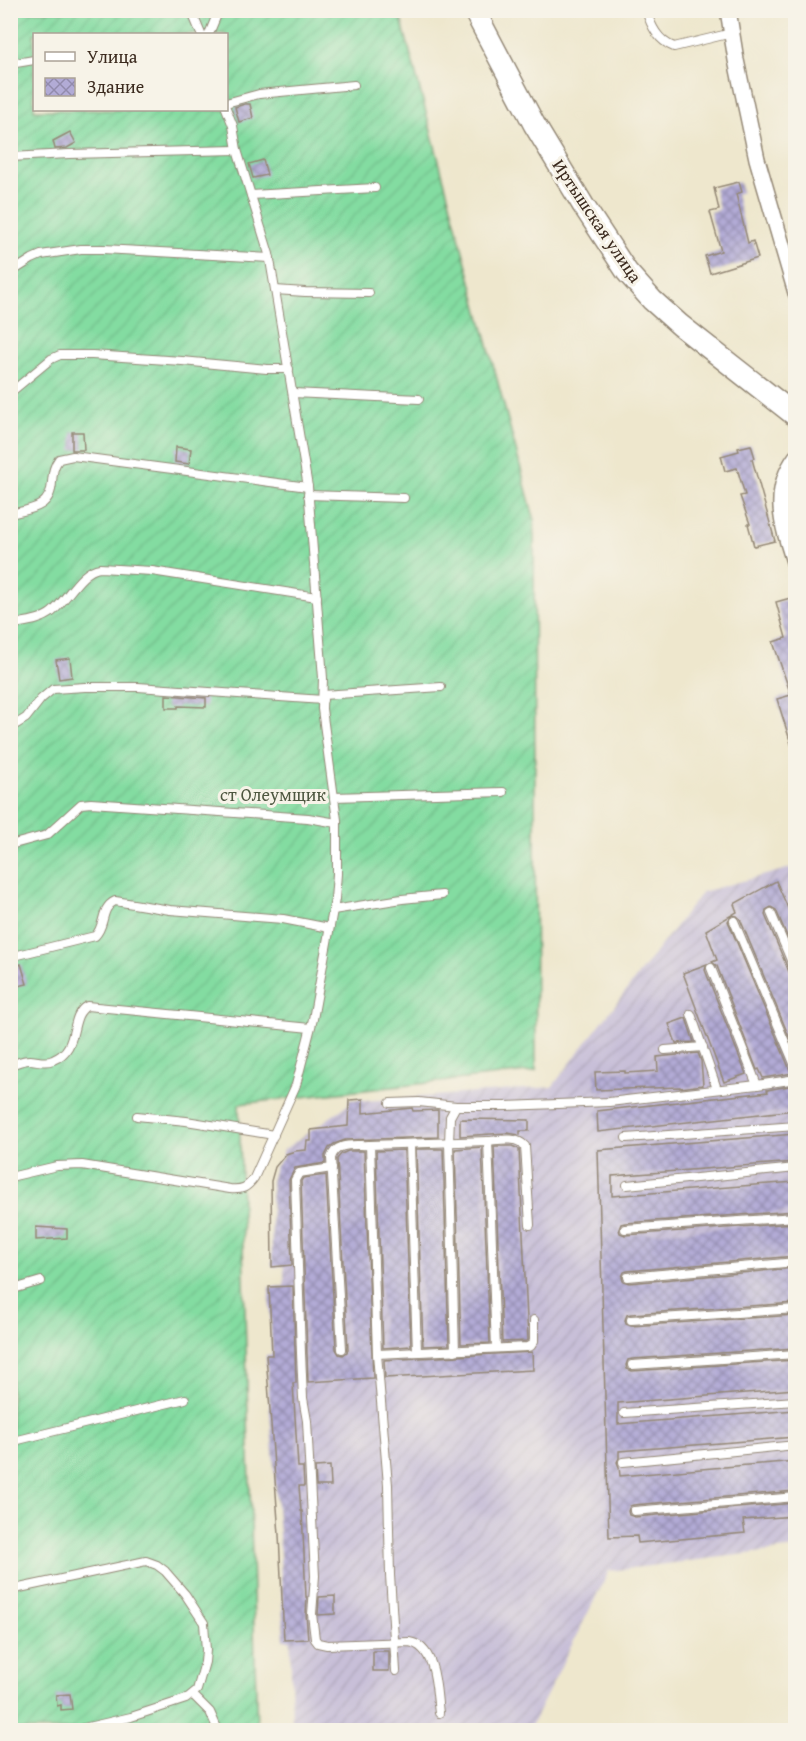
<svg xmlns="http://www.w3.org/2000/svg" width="806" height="1741" font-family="'Gentium Book Plus',serif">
<defs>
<pattern id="industrial-furrows" width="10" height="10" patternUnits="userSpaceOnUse" patternTransform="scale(1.5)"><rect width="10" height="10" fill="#c8bfd8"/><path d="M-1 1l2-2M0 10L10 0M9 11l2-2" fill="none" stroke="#ada4b9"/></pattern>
<pattern id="garden-furrows" width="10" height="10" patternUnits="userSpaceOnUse" patternTransform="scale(1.5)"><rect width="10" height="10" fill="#83dca1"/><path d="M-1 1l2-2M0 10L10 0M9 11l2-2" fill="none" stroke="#72bd8a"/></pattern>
<pattern id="building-cross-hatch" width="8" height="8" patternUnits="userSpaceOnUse" patternTransform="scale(1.5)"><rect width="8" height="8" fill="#b2abd6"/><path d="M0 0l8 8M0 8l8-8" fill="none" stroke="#928bad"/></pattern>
</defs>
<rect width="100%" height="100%" fill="#f7f3e8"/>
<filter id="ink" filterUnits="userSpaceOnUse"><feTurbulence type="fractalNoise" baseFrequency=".0167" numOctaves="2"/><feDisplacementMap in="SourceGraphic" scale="12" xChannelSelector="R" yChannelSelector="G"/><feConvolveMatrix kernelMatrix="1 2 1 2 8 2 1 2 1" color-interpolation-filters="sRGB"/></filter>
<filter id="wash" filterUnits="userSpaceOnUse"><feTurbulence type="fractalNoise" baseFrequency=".008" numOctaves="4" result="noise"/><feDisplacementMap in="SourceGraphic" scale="24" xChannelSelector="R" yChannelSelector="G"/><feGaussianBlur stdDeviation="1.35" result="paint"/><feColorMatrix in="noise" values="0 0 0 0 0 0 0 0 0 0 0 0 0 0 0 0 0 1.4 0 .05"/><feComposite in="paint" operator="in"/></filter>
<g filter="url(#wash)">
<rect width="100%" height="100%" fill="#eee7cd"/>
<path fill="url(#industrial-furrows)" d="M795 867V1548L609 1571 529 1730H292L282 1151 352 1102 552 1087 702 892Z"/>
<path fill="url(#garden-furrows)" stroke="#5f8360" stroke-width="1.5" fill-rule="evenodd" d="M11 11H399L534 518 536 1071 239 1104 257 1730H11ZM34 34H226V110H34Z"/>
<g id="blocks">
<g fill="url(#building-cross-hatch)">
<path d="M245 104H250L253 118 239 122 235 107Z"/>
<path d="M70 132 76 143 67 148 55 149 53 141Z"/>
<path d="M263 160 267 175 253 178 249 164Z"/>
<path d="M739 182 742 192 736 194 748 243 753 241 758 258 710 273 705 256 721 251 710 212 719 210 714 188Z"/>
<path d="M72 432H83L84 450H72Z"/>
<path d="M751 445 755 458 752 459 775 541 754 546 748 524H750L740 496 745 495 737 468 725 471 721 456 739 451 738 448Z"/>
<path d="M176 447 191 449 189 464 175 462Z"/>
<path d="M794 597 795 604V750H793L777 699 791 695 773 642 786 638 776 602Z"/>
<path d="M70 658 72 677 59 679 56 660Z"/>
<path d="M166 695 206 698V707L178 706V708H166Z"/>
<path d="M776 881 795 924V955L776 910 771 907 766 910 765 915 790 974 795 978V1051L740 919 737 916 732 915 728 921 790 1070 793 1073 763 1078 759 1069 757 1070 717 966 712 962 717 960 706 930 737 912 734 904Z"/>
<path d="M21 964 27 984 10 988V968Z"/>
<path d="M707 964 705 970 746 1074 724 1082 683 973Z"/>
<path d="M686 1018 694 1042 676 1043 669 1024Z"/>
<path d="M698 1053 701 1061 703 1085 680 1088V1087L596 1090 595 1072 625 1071V1073L658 1071 657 1057Z"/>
<path d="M795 1085V1110L598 1132 597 1111 768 1092 767 1090Z"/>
<path d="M363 1099V1113L412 1108 413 1111 438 1110V1137L345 1140 334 1144 329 1148 325 1156V1163L295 1168 289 1180 292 1265 272 1267 271 1181 275 1167 286 1154 295 1151 306 1150 307 1141H311V1130L348 1126 349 1100Z"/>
<path d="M460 1119 529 1120V1131H520V1135L507 1133 460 1136Z"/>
<path d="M795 1134V1162L612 1176V1196L795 1182V1211L625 1223 621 1224 619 1229 620 1233 625 1235 795 1223V1256L627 1271 624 1272 622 1277 623 1281 629 1283 795 1268V1303L631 1314 627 1315 625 1320 626 1324 631 1326 795 1315V1348L632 1359 628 1360 626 1365 627 1369 632 1371 795 1360V1389L618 1403V1424L795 1410V1437L619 1451V1458L617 1462 619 1467 620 1476 795 1461V1491L633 1505 630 1506 628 1511 629 1515 635 1517 795 1503V1516L743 1520 745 1533 638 1543 637 1536 609 1537 598 1150Z"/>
<path d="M494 1146H512L519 1149 528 1340 526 1341 502 1342Z"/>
<path d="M482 1147 490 1343 461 1344 455 1149Z"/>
<path d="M416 1149H443L449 1345 423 1346Z"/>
<path d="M404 1150 411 1346 383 1348 376 1151Z"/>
<path d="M348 1151H364L373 1378 308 1382 301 1181 303 1178 326 1175 336 1349 339 1354 343 1355 347 1352 348 1349 337 1159 341 1154Z"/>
<path d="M36 1227 67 1229V1238L36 1240Z"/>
<path d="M293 1286 296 1383H293L298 1467H303L304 1486H299L301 1511H302L306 1597H307L306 1614 308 1639 284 1640 279 1535 266 1355H272L269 1287Z"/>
<path d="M532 1352 533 1370 385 1378 384 1360Z"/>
<path d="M330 1466 331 1486H316L315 1467Z"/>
<path d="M335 1596V1614L318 1615 319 1597Z"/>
<rect x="373" y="1651" width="16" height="20"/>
<path d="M70 1694 72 1709 61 1710V1705L57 1706 56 1695Z"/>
</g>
</g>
</g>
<g filter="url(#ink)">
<use href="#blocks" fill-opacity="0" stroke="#948876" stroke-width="1.5"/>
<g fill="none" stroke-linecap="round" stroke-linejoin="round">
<defs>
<g id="service">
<path d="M191 10 201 34"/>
<path d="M646 10C651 26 658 41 674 47L732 33"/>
<path d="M209 34 219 10"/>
<path d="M10 64 34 60"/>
<path d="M226 103 259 94 354 85"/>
<path d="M10 157 69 154 237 150"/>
<path d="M251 195 375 188"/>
<path d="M10 273 32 259 41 255 81 249H103L270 258"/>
<path d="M275 290 305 292 369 293"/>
<path d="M10 393 51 359 60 355H92L182 361 267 369H289"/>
<path d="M293 393 419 399"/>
<path d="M308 495 404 498"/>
<path d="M10 514C31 509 51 508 52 482 53 473 53 467 59 459L73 456 308 487"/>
<path d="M10 625C23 622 41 621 52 612 67 600 81 570 100 568L152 571 317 597"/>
<path d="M323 695 441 687"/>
<path d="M10 728 26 718 41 699 53 689 85 687H138L323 700"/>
<path d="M334 797 503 792"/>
<path d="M10 845 47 835 81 804 91 803 308 818 337 823"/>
<path d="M333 910 402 899 442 895"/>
<path d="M771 913 796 972"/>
<path d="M734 921 796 1068"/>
<path d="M10 957 95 936C106 926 100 908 115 901L170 910 283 919 329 928"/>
<path d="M711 968 757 1085"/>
<path d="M691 1014 717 1089"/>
<path d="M665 1050 703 1047"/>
<path d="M10 1065C17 1063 23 1060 29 1060 38 1060 44 1064 53 1060 81 1049 68 1016 87 1006L310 1028"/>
<path d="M390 1103 419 1102 456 1106"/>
<path d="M137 1116 186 1121 274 1135"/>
<path d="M626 1138 796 1126"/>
<path d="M488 1141C500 1140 516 1136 525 1146L530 1225"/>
<path d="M410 1145 417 1352"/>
<path d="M332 1168 299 1173 295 1180 301 1353 303 1398 307 1421 315 1576 312 1614 315 1639 318 1643 327 1645 409 1642C437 1646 436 1691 439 1713"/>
<path d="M10 1177 57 1166 82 1165 230 1189C242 1190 247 1188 254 1178L296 1085 313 1019 335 899 337 874V820L322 709 323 678 308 487 269 254 237 150 233 126 226 108"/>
<path d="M627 1185 796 1168"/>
<path d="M625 1229 796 1217"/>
<path d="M628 1277 796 1262"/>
<path d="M10 1290 41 1281"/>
<path d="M631 1320 796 1309"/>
<path d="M342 1349 331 1158C336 1141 355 1146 370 1145"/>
<path d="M455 1351 449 1143 450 1117 456 1106H506L609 1102 757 1085 796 1079"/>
<path d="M377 1354 527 1347 531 1346 534 1341V1320"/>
<path d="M632 1365 796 1354"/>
<path d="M624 1413 796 1401"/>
<path d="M10 1442 185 1399"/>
<path d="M623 1462 796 1445"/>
<path d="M634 1511 796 1497"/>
<path d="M10 1590 146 1561 157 1565 165 1571 185 1594 204 1623 206 1650 205 1662 197 1690 186 1699 131 1717 75 1730"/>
<path d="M396 1671 390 1575 388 1485 377 1354 370 1145 488 1141 496 1348"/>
<path d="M193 1695 210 1712 218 1730"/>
</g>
<g id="minor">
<path d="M728 10 736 60 757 159 796 293"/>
<path d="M796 457C769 494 784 530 796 568"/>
</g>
<path id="secondary" d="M474 10 534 124 583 205 627 272 652 300 680 325 796 416"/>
</defs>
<use href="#service" stroke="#948876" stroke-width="10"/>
<use href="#minor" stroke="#948876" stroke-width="18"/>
<use href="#secondary" stroke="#948876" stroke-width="24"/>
<use href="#service" stroke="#fff" stroke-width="8"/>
<use href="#minor" stroke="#fff" stroke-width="15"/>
<use href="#secondary" stroke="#fff" stroke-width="21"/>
</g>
</g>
<g text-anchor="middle" stroke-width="6" stroke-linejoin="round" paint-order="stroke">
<g font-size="18" fill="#3b2a1e" stroke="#f7f3e8">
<text transform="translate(597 221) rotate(56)" y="6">Иртышская улица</text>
</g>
<g font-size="18" fill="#4d563f" stroke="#f7f3e8">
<text x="273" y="801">ст Олеумщик</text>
</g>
</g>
<rect width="806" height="1741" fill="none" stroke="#f7f3e8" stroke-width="36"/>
<rect x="33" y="33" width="195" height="78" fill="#f7f3e8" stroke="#aca397" stroke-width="1.5"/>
<rect x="45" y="52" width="30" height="9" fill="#ffffff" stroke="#aca397" stroke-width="1.5"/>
<text x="87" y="63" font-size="18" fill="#3b2a1e">Улица</text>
<rect x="45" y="78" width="30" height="18" fill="url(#building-cross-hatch)" stroke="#aca397" stroke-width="1.5"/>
<text x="87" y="93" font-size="18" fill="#3b2a1e">Здание</text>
</svg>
